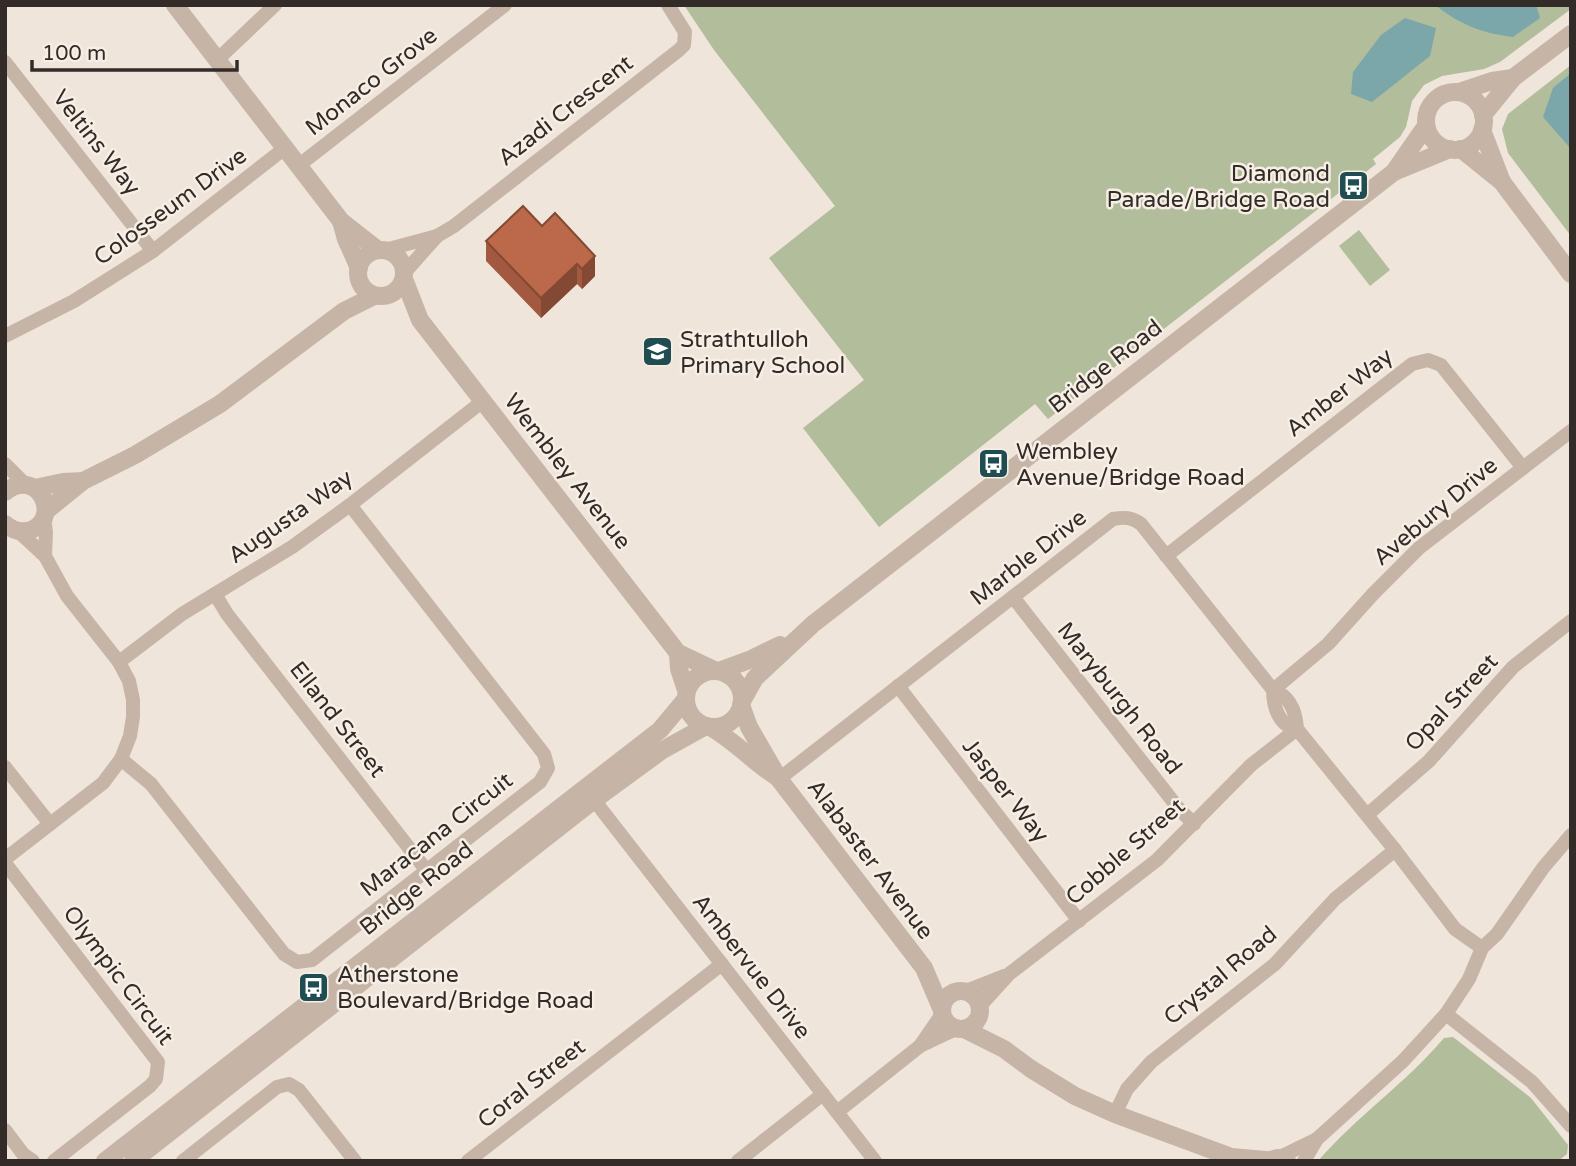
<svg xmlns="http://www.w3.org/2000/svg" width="1576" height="1166" font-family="'Varela Round',sans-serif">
<rect width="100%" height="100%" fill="#efe5da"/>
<g fill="#b1bd9b">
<path d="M684 5H1571V9L1500 62 1484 69 1442 76 1424 85 1412 101 1406 127 1400 137 1373 159 1376 164 1048 419 1035 404 879 527 803 428 864 380 769 258 835 206 714 50Z"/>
<path d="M1571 65V236L1508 153 1502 129 1508 114Z"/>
<path d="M1359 230 1390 270 1370 286 1339 246Z"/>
<path d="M1453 1037 1531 1098 1568 1145 1567 1154 1558 1161H1318C1357 1116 1406 1083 1444 1038Z"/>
</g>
<g fill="#7ba7aa">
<path d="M1435 5H1536L1540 18 1513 37C1481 33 1461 25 1435 5Z"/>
<path d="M1405 18 1436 28 1430 56 1372 102 1351 94 1353 72 1381 35Z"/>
<path d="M1571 73V149L1543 117 1553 88Z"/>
</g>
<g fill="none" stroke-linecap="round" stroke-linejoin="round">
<g stroke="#c6b5a7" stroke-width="14">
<path d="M217 60 275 5"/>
<path d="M5 62 153 251"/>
<path d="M298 166 505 5"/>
<path d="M385 250 437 236 454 226 679 50 684 45 685 32 668 5"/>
<path d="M405 272 437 236"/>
<path d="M5 336 74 301 153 251 285 148"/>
<path d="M5 464 25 484"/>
<path d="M44 518 46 532 45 556"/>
<path d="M1166 556 1412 364 1428 360 1441 365 1523 468"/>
<path d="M215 594 227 614 427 871"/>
<path d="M1013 597 1179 809 1194 824"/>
<path d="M119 662 182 614 292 547 350 505 483 401"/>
<path d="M898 686 1079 921"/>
<path d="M1273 690 1328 644 1373 594 1419 548 1571 431"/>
<path d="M1273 690C1273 707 1279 726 1297 729L1395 850 1455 929 1482 948"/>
<path d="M121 759 151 784 284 954 297 962 312 960 540 782 548 768 544 754 350 505"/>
<path d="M5 767 50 824"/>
<path d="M779 779 1113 519C1124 517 1132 517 1141 524L1273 690C1290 696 1296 712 1297 729"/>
<path d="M594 800 875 1161"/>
<path d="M1367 815 1429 761 1513 667 1571 621"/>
<path d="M5 859 103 783 121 759 130 736 133 717V700L129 681 119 662 67 596 45 556 18 531"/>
<path d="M5 863 158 1062 156 1079 150 1086 54 1161"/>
<path d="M966 991 1004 976"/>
<path d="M980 1006 1009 974 1157 860 1251 765 1297 729"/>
<path d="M1446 1014 1532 1082 1571 1126"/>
<path d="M920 1046 942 1014"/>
<path d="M837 1112 920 1046 956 1029"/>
<path d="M1115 1114 1127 1089 1151 1062 1275 964 1335 899 1395 850"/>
<path d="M5 1130 23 1154 33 1161"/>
<path d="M1278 1158 1317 1139"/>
<path d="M183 1161 277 1087 289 1084 299 1090 355 1161"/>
<path d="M468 1161 722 964"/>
<path d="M738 1161 823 1094"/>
<path d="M1304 1161 1317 1139 1403 1061 1446 1014 1469 979 1482 948 1497 934 1543 868 1571 835"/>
</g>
<g stroke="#c6b5a7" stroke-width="18">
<path d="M175 5 341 221 378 250"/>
<path d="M1459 92 1492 81 1513 78"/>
<circle cx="1455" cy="121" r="29"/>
<path d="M1483 115 1513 78 1571 34"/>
<path d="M1482 130 1502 182"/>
<path d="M1461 149 1502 182 1571 274"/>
<path d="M1394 172 1450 149"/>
<path d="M341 221 346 239 359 268"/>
<circle cx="381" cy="273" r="23"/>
<path d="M404 279 420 320 678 653 714 670"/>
<path d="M35 488 63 482 83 481"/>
<path d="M5 492C37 466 63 517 31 530 21 533 13 531 5 524"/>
<path d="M46 511 83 481 135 455 220 404 344 311 374 296"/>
<path d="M678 653 679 669 686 690"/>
<circle cx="714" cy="699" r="28"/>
<path d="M719 671 749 660 780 645"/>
<path d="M742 701 755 678 813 624 1394 172 1426 126"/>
<path d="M741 705 749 727 779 779 924 968 941 1008"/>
<path d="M710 727C735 741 753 762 777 777"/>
<circle cx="961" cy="1010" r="19"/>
<path d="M964 1029 1004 1049 1031 1069 1075 1096 1115 1114 1231 1157 1266 1160"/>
<path d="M105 1161 660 730 685 700"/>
<path d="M133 1161 594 800 661 751 706 726"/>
<path d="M1266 1161 1278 1158 1287 1161"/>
</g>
</g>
<path fill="#a25940" d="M542 226 595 276 582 289 577 284 541 318 486 261V241Z"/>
<g fill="#844934">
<path d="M595 256V276L582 289V269Z"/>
<path d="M577 264V284L541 318V298Z"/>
</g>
<path fill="#bc684a" stroke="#844934" stroke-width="2" d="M523 206 542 226 555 213 595 256 582 269 577 264 541 298 486 241Z"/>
<defs>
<symbol id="bus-square" viewBox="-11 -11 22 22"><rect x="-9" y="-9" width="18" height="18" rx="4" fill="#204d51" stroke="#f7efe5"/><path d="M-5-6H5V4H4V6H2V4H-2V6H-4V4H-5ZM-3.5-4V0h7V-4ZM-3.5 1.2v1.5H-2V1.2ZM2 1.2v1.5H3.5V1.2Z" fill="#fff"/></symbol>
<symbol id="school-square" viewBox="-11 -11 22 22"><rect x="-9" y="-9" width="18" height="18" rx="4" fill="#204d51" stroke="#f7efe5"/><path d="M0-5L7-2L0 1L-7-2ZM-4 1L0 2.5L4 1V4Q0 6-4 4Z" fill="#fff"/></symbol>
</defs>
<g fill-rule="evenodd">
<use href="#bus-square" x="1336" y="168" width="35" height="35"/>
<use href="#school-square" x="640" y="334" width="35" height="35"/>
<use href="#bus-square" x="976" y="446" width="35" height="35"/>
<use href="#bus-square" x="296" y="970" width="35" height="35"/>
</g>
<g text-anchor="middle" stroke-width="5" stroke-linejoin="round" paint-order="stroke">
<g font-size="23" fill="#332b27" stroke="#f7efe5">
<text transform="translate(371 81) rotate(-38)" y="8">Monaco Grove</text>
<text transform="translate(565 110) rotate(-38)" y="8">Azadi Crescent</text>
<text transform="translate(97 142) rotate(52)" y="8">Veltins Way</text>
<text transform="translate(170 206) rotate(-36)" y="8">Colosseum Drive</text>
<text transform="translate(1105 366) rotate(-38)" y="8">Bridge Road</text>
<text transform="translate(1339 392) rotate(-38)" y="8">Amber Way</text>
<text transform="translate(568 471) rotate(52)" y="8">Wembley Avenue</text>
<text transform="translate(1435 511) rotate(-40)" y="8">Avebury Drive</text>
<text transform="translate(290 516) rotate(-35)" y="8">Augusta Way</text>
<text transform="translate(1028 557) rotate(-38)" y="8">Marble Drive</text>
<text transform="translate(1120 698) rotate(52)" y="8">Maryburgh Road</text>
<text transform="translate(1451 702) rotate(-47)" y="8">Opal Street</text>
<text transform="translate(338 719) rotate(52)" y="8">Elland Street</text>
<text transform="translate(1006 790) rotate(52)" y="8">Jasper Way</text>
<text transform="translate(436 834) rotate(-38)" y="8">Maracana Circuit</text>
<text transform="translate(1125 851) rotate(-41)" y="8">Cobble Street</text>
<text transform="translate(871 859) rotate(53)" y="8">Alabaster Avenue</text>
<text transform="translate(416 888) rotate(-38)" y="8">Bridge Road</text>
<text transform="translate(752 966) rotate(52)" y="8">Ambervue Drive</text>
<text transform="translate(119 975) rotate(53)" y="8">Olympic Circuit</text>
<text transform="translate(1220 975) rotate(-40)" y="8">Crystal Road</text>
<text transform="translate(531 1083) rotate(-38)" y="8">Coral Street</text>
</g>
<g font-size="23" fill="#332b27" stroke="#f7efe5" text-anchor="start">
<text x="1330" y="181" text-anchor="end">Diamond<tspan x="1330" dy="26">Parade/Bridge Road</tspan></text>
<text x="680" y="347">Strathtulloh<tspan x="680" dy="26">Primary School</tspan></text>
<text x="1016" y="459">Wembley<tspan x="1016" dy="26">Avenue/Bridge Road</tspan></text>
<text x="337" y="982">Atherstone<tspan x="337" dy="26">Boulevard/Bridge Road</tspan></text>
</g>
</g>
<rect width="1576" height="1166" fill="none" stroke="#332b27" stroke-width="14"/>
<path d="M32 60v10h205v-10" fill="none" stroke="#332b27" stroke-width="3.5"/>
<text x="42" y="60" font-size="21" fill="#332b27" stroke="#f7efe5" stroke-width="5" paint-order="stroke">100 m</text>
</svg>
